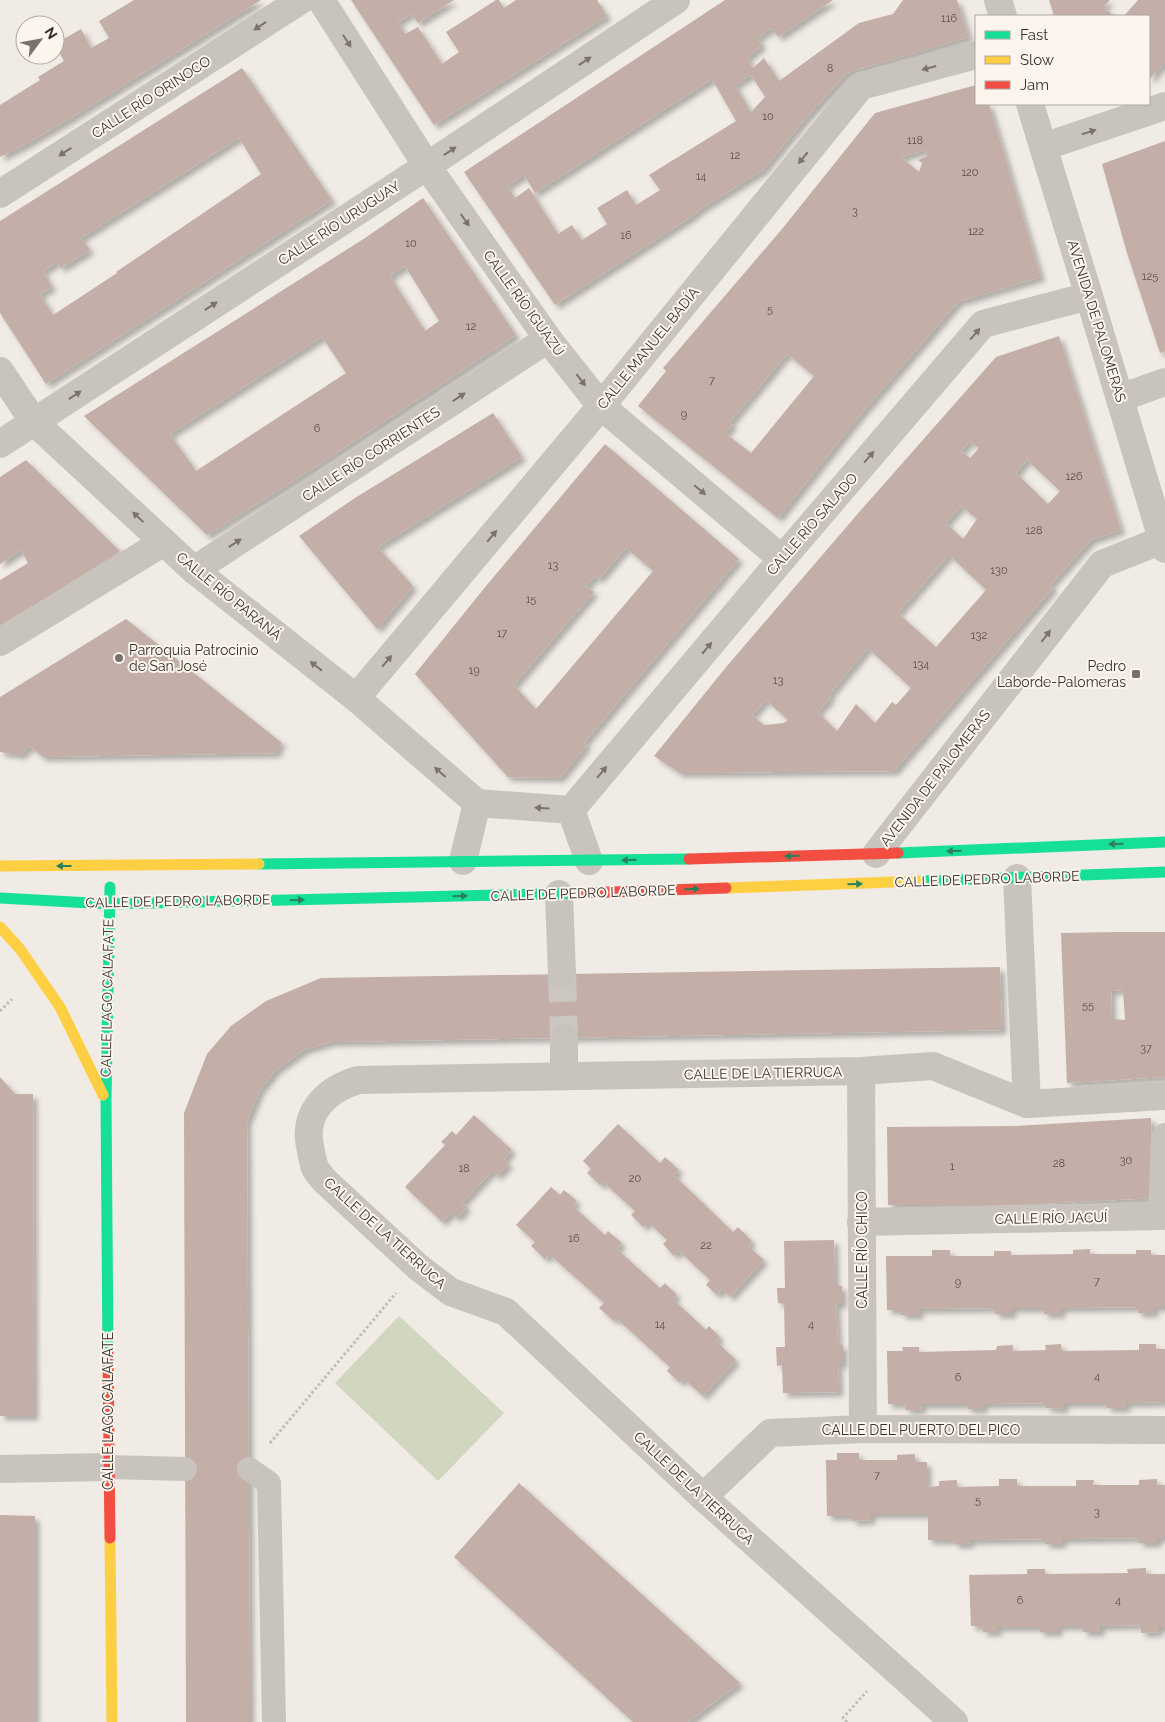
<svg xmlns="http://www.w3.org/2000/svg" width="1165" height="1722" font-family="Raleway,sans-serif">
<defs>
<filter id="shadow"><feDropShadow dx="4.5" dy="4.5" stdDeviation="2.5" flood-color="#0004"/></filter>
</defs>
<rect width="100%" height="100%" fill="#f0ebe5"/>
<path fill="#d1d6bf" d="M399 1316 504 1413 438 1481 335 1383Z"/>
<g fill="#c3afa7" fill-rule="evenodd" filter="url(#shadow)">
<path d="M134 0H261L66 121 24 145 0 157V105L40 80 38 77 64 61 55 44 81 29 91 48 109 38 99 21Z"/>
<path d="M351 0H454L418 23 411 14 398 22 405 34 418 27 442 64 459 52 446 32 496 0H499L504 8 516 0H597L607 16 434 125Z"/>
<path d="M725 0H833L778 37 772 28 757 38 762 45 747 58 753 68 764 58 779 81 859 23 893 14 903 0H957L969 37 847 73 805 119 763 170 696 212 697 213 555 305 464 172ZM751 75 765 97 751 112 735 85ZM712 79 736 121 649 175 660 190 636 205 627 190 597 208 607 224 582 240 572 225 558 234 529 188 515 198 507 186 524 175 535 193Z"/>
<path d="M1049 0H1110L1103 7 1114 16H1054Z"/>
<path d="M1138 0H1165V62L1149 80V16H1124Z"/>
<path d="M242 68 332 200 46 384 0 313V221ZM239 138 261 174 116 272 117 273 53 315 40 294 52 287 43 271 57 262 61 268 90 250 81 238Z"/>
<path d="M976 85V104H989L1041 277 958 302 861 414 778 518 638 406 666 371 663 368 782 229 875 113ZM925 150 927 156 918 160 922 163 919 172 901 157ZM787 354 814 376 751 453 725 433 733 425 730 422Z"/>
<path d="M1165 141V351L1160 353 1127 253 1102 164Z"/>
<path d="M423 198 516 335 292 482 207 535 84 416 365 238ZM405 266 439 321 425 331 390 276ZM322 337 346 373 196 471 170 434Z"/>
<path d="M1059 336 1121 530 1091 540 1050 585 1053 588 894 771 680 773 654 756 727 666 861 510 996 357ZM970 441 979 448 970 458 961 451ZM1027 460 1060 491 1048 504 1016 473ZM961 506 977 519 963 539 946 523ZM949 555 986 590 936 647 898 613ZM868 648 911 688 896 705 892 702 875 723 856 704 837 731 818 712 831 697 829 695ZM766 700 788 720 784 723 764 725 752 715Z"/>
<path d="M493 413 522 457 378 547 413 586 377 629 299 536 355 498Z"/>
<path d="M605 444 739 559 584 743 587 745 560 778 508 777 415 674 486 586ZM626 548 653 571 536 709 514 685 594 592 586 586 595 576 599 579Z"/>
<path d="M26 460 120 551 0 629V580L28 563 21 550 0 564V477Z"/>
<path d="M126 619 282 743 277 748 278 753 43 757 30 746 21 755 0 752V697Z"/>
<path d="M1118 932H1165V1077L1067 1083 1061 933ZM1123 990 1125 1020 1112 1019 1111 991Z"/>
<path d="M1000 967 1002 1030 331 1042 304 1050 276 1070 260 1090 247 1121 250 1722H186L184 1113 207 1054 231 1026 266 1001 321 978Z"/>
<path d="M0 1077 15 1094H33L34 1416H0Z"/>
<path d="M474 1115 512 1150 504 1159 509 1164 497 1176 492 1171 462 1203 467 1207 457 1218 451 1213 442 1222 405 1187 445 1145 441 1142 452 1131 456 1135Z"/>
<path d="M1151 1118 1154 1198 1018 1205H888L887 1127 1016 1126Z"/>
<path d="M618 1124 660 1163 665 1157 679 1170 674 1175 733 1232 738 1227 752 1241 748 1246 764 1260 730 1297 722 1289 717 1295 706 1285 710 1280 679 1251 674 1256 663 1244 667 1240 648 1222 643 1227 631 1215 635 1211 603 1182 600 1185 587 1173 591 1169 583 1161Z"/>
<path d="M551 1187 560 1195 564 1190 577 1201 573 1206 605 1235 608 1231 622 1243 617 1249 660 1288 665 1283 677 1295 673 1299 706 1330 709 1326 720 1337 716 1341 736 1360 703 1396 684 1379 679 1382 667 1371 670 1367 616 1318 614 1321 599 1308 604 1303 549 1254 545 1259 531 1246 535 1242 516 1225Z"/>
<path d="M834 1240 835 1286H842V1304H836L838 1345H843V1364H838L839 1392 783 1393 782 1365 777 1366 776 1347H785L784 1304 778 1303 777 1288H785L784 1241Z"/>
<path d="M1090 1249V1254H1136V1250H1151V1255H1165V1307H1154V1313H1138L1137 1307 1061 1308V1314H1044L1043 1308H1012V1314H995V1308L919 1309V1315H901V1310H887L886 1256H932V1250H950V1256H994V1251H1011V1255L1073 1254V1250Z"/>
<path d="M1061 1344 1062 1351 1139 1350V1344H1156V1349H1165V1402L1126 1403V1408H1107V1403H1064V1409L1046 1408V1403L983 1404V1409H968L967 1404H922L921 1410H905L906 1404H888L887 1351H903L902 1347H919V1352L996 1350 997 1346 1013 1345V1351L1046 1350 1045 1345Z"/>
<path d="M837 1453H859V1460H897V1455L915 1454V1462H927V1487L939 1486V1481L957 1480V1487L999 1486V1479H1017V1486H1076V1480H1094L1093 1485H1139V1480L1157 1479V1485H1165V1538H1157V1543H1139V1538L1062 1539V1544H1045V1539L970 1540V1544H954L955 1540H928V1514H871V1520L852 1521V1516H827L826 1460H837Z"/>
<path d="M519 1483 740 1683 688 1722H633L454 1557Z"/>
<path d="M0 1515 35 1516V1722H0Z"/>
<path d="M1146 1568V1574H1165V1627H1159V1632L1141 1633V1625L1100 1626V1632H1083V1626H1058V1632H1040V1627H997V1632H983L982 1626H971L969 1575 1027 1574V1569H1045V1574L1128 1573 1127 1569Z"/>
</g>
<g fill="none" stroke-linecap="round" stroke-linejoin="round">
<path stroke="#ccc6c0" stroke-width="28" stroke-dasharray="28 14" stroke-linecap="butt" d="M562 974 564 1038"/>
<g stroke="#c2bbb6" stroke-width="3" stroke-dasharray="2.5 2.5" stroke-linecap="butt">
<path d="M0 1011 12 999"/>
<path d="M270 1443 396 1293"/>
<path d="M847 1722 843 1718 867 1691"/>
</g>
<g stroke="#c9c3be" stroke-width="24">
<path d="M109 1467 185 1469"/>
<path d="M249 1469 269 1483 274 1722"/>
</g>
<g stroke="#c9c3be" stroke-width="28">
<path d="M321 0 427 166 548 339 601 406 782 559"/>
<path d="M998 0 1003 16"/>
<path d="M1030 104 1089 296 1165 549"/>
<path d="M1043 147 1165 106"/>
<path d="M0 194 301 0"/>
<path d="M0 371 34 422 194 570 356 698 477 803"/>
<path d="M1120 398 1165 382"/>
<path d="M0 444 427 166 676 0"/>
<path d="M194 570 548 339"/>
<path d="M0 642 164 542"/>
<path d="M356 698 601 406 861 86 976 55"/>
<path d="M571 810 782 559 983 324 1089 296"/>
<path d="M876 854 1102 564 1162 540"/>
<path d="M463 861 477 803 571 810 589 861"/>
<path d="M1017 878 1027 1104"/>
<path d="M559 894 562 974"/>
<path d="M564 1038V1076"/>
<path d="M861 1071 863 1429"/>
<path d="M861 1222 1162 1216 1165 1137"/>
<path d="M0 1469 109 1467"/>
<path d="M703 1497 770 1433 863 1429 1165 1430"/>
<path d="M954 1722 703 1497 506 1312 451 1292 418 1267 326 1182C322 1178 319 1174 316 1170 313 1164 312 1157 311 1151 301 1114 325 1090 358 1080L861 1071 933 1066 1027 1104 1165 1096"/>
</g>
<g stroke="#16e098" stroke-width="11">
<path d="M898 853 1165 842"/>
<path d="M259 864 689 859"/>
<path d="M921 881 1165 872"/>
<path d="M0 898 109 904 583 893"/>
<path d="M108 1355 106 1100 110 887"/>
</g>
<g stroke="#ffcf43" stroke-width="11">
<path d="M0 866 259 864"/>
<path d="M726 888 921 881"/>
<path d="M0 927 20 949 60 1007 103 1095"/>
<path d="M110 1538 112 1722"/>
</g>
<g stroke="#f24e42" stroke-width="11">
<path d="M689 859 898 853"/>
<path d="M583 893 726 888"/>
<path d="M108 1355 110 1538"/>
</g>
</g>
<defs><path id="oneway-solid" d="M-6-.8H1V-3.2L6.5 0L1 3.2V.8H-6Z" transform="scale(1.25)"/></defs>
<g fill="#7b726d">
<use href="#oneway-solid" transform="translate(260 26) rotate(147)"/>
<use href="#oneway-solid" transform="translate(347 41) rotate(57)"/>
<use href="#oneway-solid" transform="translate(585 61) rotate(-34)"/>
<use href="#oneway-solid" transform="translate(929 68) rotate(165)"/>
<use href="#oneway-solid" transform="translate(1089 132) rotate(-18)"/>
<use href="#oneway-solid" transform="translate(450 151) rotate(-34)"/>
<use href="#oneway-solid" transform="translate(65 152) rotate(147)"/>
<use href="#oneway-solid" transform="translate(803 158) rotate(129)"/>
<use href="#oneway-solid" transform="translate(465 220) rotate(55)"/>
<use href="#oneway-solid" transform="translate(211 306) rotate(-33)"/>
<use href="#oneway-solid" transform="translate(975 334) rotate(-49)"/>
<use href="#oneway-solid" transform="translate(581 380) rotate(52)"/>
<use href="#oneway-solid" transform="translate(75 395) rotate(-33)"/>
<use href="#oneway-solid" transform="translate(459 397) rotate(-33)"/>
<use href="#oneway-solid" transform="translate(869 457) rotate(-49)"/>
<use href="#oneway-solid" transform="translate(700 490) rotate(40)"/>
<use href="#oneway-solid" transform="translate(138 517) rotate(-137)"/>
<use href="#oneway-solid" transform="translate(492 536) rotate(-50)"/>
<use href="#oneway-solid" transform="translate(235 543) rotate(-33)"/>
<use href="#oneway-solid" transform="translate(1046 636) rotate(-52)"/>
<use href="#oneway-solid" transform="translate(707 648) rotate(-50)"/>
<use href="#oneway-solid" transform="translate(387 661) rotate(-50)"/>
<use href="#oneway-solid" transform="translate(316 666) rotate(-142)"/>
<use href="#oneway-solid" transform="translate(440 772) rotate(-139)"/>
<use href="#oneway-solid" transform="translate(602 772) rotate(-50)"/>
<use href="#oneway-solid" transform="translate(542 808) rotate(-176)"/>
</g>
<g fill="#2a7f5c">
<use href="#oneway-solid" transform="translate(1116 844) rotate(178)"/>
<use href="#oneway-solid" transform="translate(954 851) rotate(178)"/>
<use href="#oneway-solid" transform="translate(792 856) rotate(179)"/>
<use href="#oneway-solid" transform="translate(629 860) rotate(179)"/>
<use href="#oneway-solid" transform="translate(64 866) rotate(180)"/>
<use href="#oneway-solid" transform="translate(855 884) rotate(-2)"/>
<use href="#oneway-solid" transform="translate(692 889) rotate(-2)"/>
<use href="#oneway-solid" transform="translate(460 896) rotate(-1)"/>
<use href="#oneway-solid" transform="translate(297 900) rotate(-1)"/>
</g>
<g fill="#7a716c" stroke="#fbf5ee" stroke-width="2">
<circle cx="119" cy="658" r="5"/>
<rect x="1131" y="669" width="10" height="10" rx="2.5"/>
</g>
<g text-anchor="middle" stroke-width="4" stroke-linejoin="round" paint-order="stroke">
<g font-size="11" fill="#5d504a">
<text x="949" y="22">116</text>
<text x="830" y="72">8</text>
<text x="768" y="120">10</text>
<text x="915" y="144">118</text>
<text x="735" y="159">12</text>
<text x="970" y="176">120</text>
<text x="701" y="180">14</text>
<text x="855" y="215">3</text>
<text x="976" y="235">122</text>
<text x="626" y="239">16</text>
<text x="411" y="247">10</text>
<text x="1150" y="280">125</text>
<text x="770" y="313">5</text>
<text x="471" y="330">12</text>
<text x="712" y="384">7</text>
<text x="684" y="418">9</text>
<text x="317" y="432">6</text>
<text x="1074" y="480">126</text>
<text x="1034" y="534">128</text>
<text x="553" y="569">13</text>
<text x="999" y="574">130</text>
<text x="531" y="603">15</text>
<text x="502" y="637">17</text>
<text x="979" y="639">132</text>
<text x="921" y="668">134</text>
<text x="474" y="674">19</text>
<text x="778" y="684">13</text>
<text x="1088" y="1009">55</text>
<text x="1146" y="1052">37</text>
<text x="1126" y="1164">30</text>
<text x="1059" y="1167">28</text>
<text x="952" y="1170">1</text>
<text x="464" y="1172">18</text>
<text x="635" y="1182">20</text>
<text x="574" y="1242">16</text>
<text x="706" y="1249">22</text>
<text x="1097" y="1285">7</text>
<text x="958" y="1286">9</text>
<text x="660" y="1328">14</text>
<text x="811" y="1328">4</text>
<text x="1097" y="1380">4</text>
<text x="958" y="1381">6</text>
<text x="877" y="1479">7</text>
<text x="978" y="1504">5</text>
<text x="1097" y="1516">3</text>
<text x="1020" y="1604">6</text>
<text x="1118" y="1604">4</text>
</g>
<g font-size="14" fill="#3b302b" stroke="#fbf5ee">
<text transform="translate(151 97) rotate(-33)" y="5">CALLE RÍO ORINOCO</text>
<text transform="translate(339 223) rotate(-33)" y="5">CALLE RÍO URUGUAY</text>
<text transform="translate(524 303) rotate(54)" y="5">CALLE RÍO IGUAZÚ</text>
<text transform="translate(1097 321) rotate(73)" y="5">AVENIDA DE PALOMERAS</text>
<text transform="translate(648 348) rotate(-51)" y="5">CALLE MANUEL BADÍA</text>
<text transform="translate(371 454) rotate(-33)" y="5">CALLE RÍO CORRIENTES</text>
<text transform="translate(812 524) rotate(-49)" y="5">CALLE RÍO SALADO</text>
<text transform="translate(229 596) rotate(39)" y="5">CALLE RÍO PARANÁ</text>
<text transform="translate(935 778) rotate(-52)" y="5">AVENIDA DE PALOMERAS</text>
<text transform="translate(987 879) rotate(-2)" y="5">CALLE DE PEDRO LABORDE</text>
<text transform="translate(583 893) rotate(-2)" y="5">CALLE DE PEDRO LABORDE</text>
<text transform="translate(178 901) rotate(-1)" y="5">CALLE DE PEDRO LABORDE</text>
<text transform="translate(107 998) rotate(-89)" y="5">CALLE LAGO CALAFATE</text>
<text transform="translate(763 1073) rotate(-1)" y="5">CALLE DE LA TIERRUCA</text>
<text transform="translate(1051 1218) rotate(-1)" y="5">CALLE RÍO JACUÍ</text>
<text transform="translate(385 1233) rotate(42)" y="5">CALLE DE LA TIERRUCA</text>
<text transform="translate(862 1250) rotate(-90)" y="5">CALLE RÍO CHICO</text>
<text transform="translate(108 1411) rotate(-90)" y="5">CALLE LAGO CALAFATE</text>
<text x="921" y="1435">CALLE DEL PUERTO DEL PICO</text>
<text transform="translate(694 1488) rotate(43)" y="5">CALLE DE LA TIERRUCA</text>
</g>
<g font-size="14" fill="#3b302b" stroke="#fbf5ee" text-anchor="start">
<text x="129" y="655">Parroquia Patrocinio<tspan x="129" dy="16">de San José</tspan></text>
<text x="1126" y="671" text-anchor="end">Pedro<tspan x="1126" dy="16">Laborde-Palomeras</tspan></text>
</g>
</g>
<rect x="975" y="15" width="175" height="90" fill="#fbf5ee" stroke="#aea6a0"/>
<rect x="985" y="31" width="25" height="8" fill="#16e098" stroke="#aea6a0"/>
<text x="1020" y="40" font-size="15" fill="#3b302b">Fast</text>
<rect x="985" y="56" width="25" height="8" fill="#ffcf43" stroke="#aea6a0"/>
<text x="1020" y="65" font-size="15" fill="#3b302b">Slow</text>
<rect x="985" y="81" width="25" height="8" fill="#f24e42" stroke="#aea6a0"/>
<text x="1020" y="90" font-size="15" fill="#3b302b">Jam</text>
<g transform="translate(40 40) rotate(58)"><circle r="24" fill="#fbf5ee" stroke="#aea6a0"/>
<path d="M0-4L9 19L0 12L-9 19Z" fill="#7a716c"/>
<text y="-8" font-size="14" font-weight="bold" text-anchor="middle" fill="#3b302b">N</text>
</g>
</svg>
